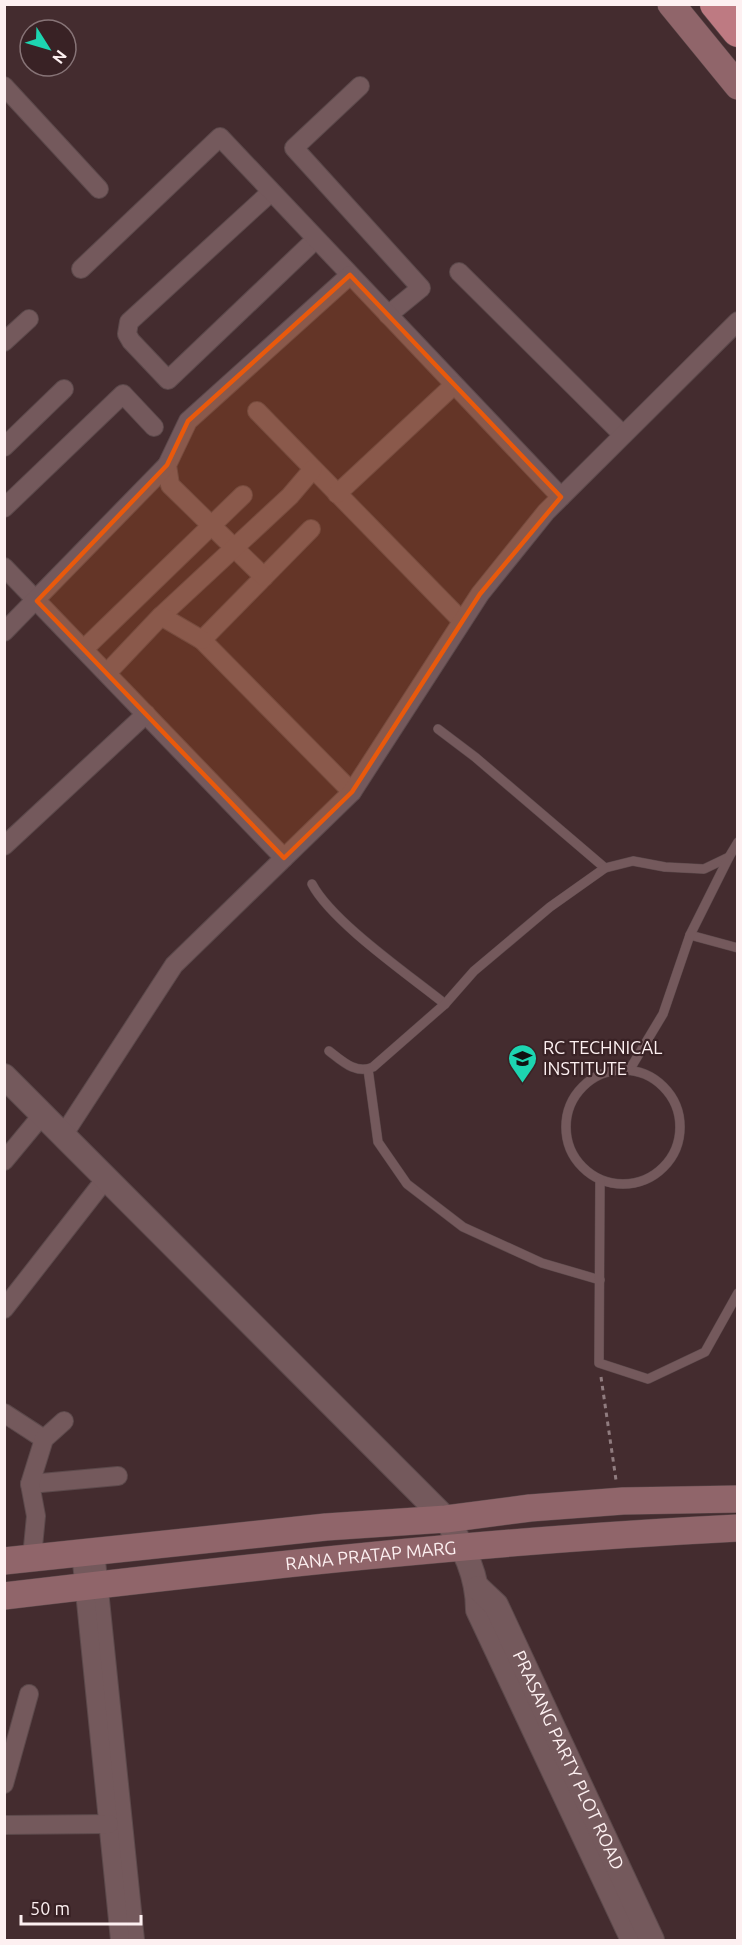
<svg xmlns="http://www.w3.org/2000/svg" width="742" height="1945" font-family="Ubuntu,sans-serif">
<rect width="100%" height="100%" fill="#442c2f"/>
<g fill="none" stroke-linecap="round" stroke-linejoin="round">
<defs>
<g id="service">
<path d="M438 729 475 757 605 868"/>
<path d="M312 884C332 922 409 975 445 1004"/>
<path d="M690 935 738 948"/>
<path d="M329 1051C342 1061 356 1075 373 1067L445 1004 474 971 550 907 605 868 633 861 665 867 704 869 729 857 738 842"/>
<path d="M368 1069 378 1142 407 1184 463 1227 542 1263 600 1280"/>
<path d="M630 1069 663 1014 690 935 729 857"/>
<circle cx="623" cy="1127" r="57"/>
<path d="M600 1181 599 1363 648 1379 705 1352 738 1293"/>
</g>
<g id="minor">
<path d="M4 86 99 189"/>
<path d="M360 86 294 148 421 288 388 315"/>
<path d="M271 192 129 322 127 334 131 341 168 380 316 239"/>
<path d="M81 269 220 137 561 497"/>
<path d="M459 272 623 435"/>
<path d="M4 342 29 319"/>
<path d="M257 411 462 621"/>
<path d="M4 447 64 389"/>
<path d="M337 494 454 385"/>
<path d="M4 508 123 394 154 427"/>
<path d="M311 529 202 640 352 792"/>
<path d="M4 567 284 858"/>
<path d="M264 577 170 485 167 465 188 421 350 275"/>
<path d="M161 616 290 496 313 469"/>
<path d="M4 632 167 465"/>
<path d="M84 649 243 495"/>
<path d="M107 673 161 616 202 640"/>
<path d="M4 846 146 714"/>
<path d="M64 1134 174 965 352 792 480 594 546 512 738 321"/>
<path d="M4 1161 43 1114"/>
<path d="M4 1309 107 1177"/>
<path d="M4 1413 44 1439"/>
<path d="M30 1484 118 1476"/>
<path d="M95 1551 135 1940"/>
<path d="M81 1552 120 1940"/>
<path d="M32 1557 36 1516 30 1484 44 1439 64 1421"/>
<path d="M4 1784 29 1694"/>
<path d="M4 1825 109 1824"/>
</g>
<g id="tertiary">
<path d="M4 1076 446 1519C464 1548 478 1575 478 1610L633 1940"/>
<path id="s1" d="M478 1588 496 1605 652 1940"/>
</g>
<g id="secondary">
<path d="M671 4 738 86"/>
<path d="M4 1561 326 1527 446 1519 530 1508 623 1501 738 1499"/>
<path id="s2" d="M4 1596C248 1567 492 1540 738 1528"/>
</g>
<path id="trunk" d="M716 4 738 31"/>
</defs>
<use href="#service" stroke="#5c494b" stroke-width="10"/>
<use href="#minor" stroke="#5c494b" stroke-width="20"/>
<use href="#tertiary" stroke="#5c494b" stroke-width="26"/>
<use href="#secondary" stroke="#5c494b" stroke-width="28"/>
<use href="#trunk" stroke="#5c494b" stroke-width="33"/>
<path stroke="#907c7f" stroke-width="3" stroke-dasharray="4.5 4.5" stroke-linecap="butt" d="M601 1377 616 1480"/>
<use href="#service" stroke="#74595c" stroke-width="9"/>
<use href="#minor" stroke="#74595c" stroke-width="18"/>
<use href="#tertiary" stroke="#74595c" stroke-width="24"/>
<use href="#secondary" stroke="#90656a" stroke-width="27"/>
<use href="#trunk" stroke="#be7a82" stroke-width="32"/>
</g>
<path fill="#e8590c" fill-opacity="0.2" stroke="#e8590c" stroke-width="4.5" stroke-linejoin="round" d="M350 275 561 497 480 594 352 792 284 858 37 601 167 465 188 421Z"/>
<defs>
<symbol id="university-pin" viewBox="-11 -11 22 30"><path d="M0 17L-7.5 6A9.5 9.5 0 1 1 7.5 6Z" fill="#1dd5b1" stroke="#392225"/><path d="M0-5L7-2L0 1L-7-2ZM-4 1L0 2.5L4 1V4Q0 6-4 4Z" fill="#111"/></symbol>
</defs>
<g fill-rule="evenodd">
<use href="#university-pin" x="506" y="1042" width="33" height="45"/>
</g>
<g text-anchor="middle" stroke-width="4.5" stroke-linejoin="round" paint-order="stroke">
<g font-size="18" fill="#fdf0f1" stroke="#392225" text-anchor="start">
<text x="543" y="1054">RC TECHNICAL<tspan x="543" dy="21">INSTITUTE</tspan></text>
</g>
<g font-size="18" fill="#fdf0f1" stroke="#392225">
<text dy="6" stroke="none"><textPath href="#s2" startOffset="369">RANA PRATAP MARG</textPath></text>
<text dy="6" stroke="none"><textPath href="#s1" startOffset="196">PRASANG PARTY PLOT ROAD</textPath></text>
</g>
</g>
<rect width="742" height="1945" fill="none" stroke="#fdf0f1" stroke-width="12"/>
<g transform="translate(48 48) rotate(127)"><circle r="28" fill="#392225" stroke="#877477" stroke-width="1.5"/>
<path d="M0-4.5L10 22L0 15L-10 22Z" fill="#1dd5b1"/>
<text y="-9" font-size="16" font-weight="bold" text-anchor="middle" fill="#fdf0f1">N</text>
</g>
<path d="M21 1915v9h120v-9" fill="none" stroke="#fdf0f1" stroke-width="3"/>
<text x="30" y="1915" font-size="18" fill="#fdf0f1" stroke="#392225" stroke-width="4.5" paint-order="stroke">50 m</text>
</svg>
